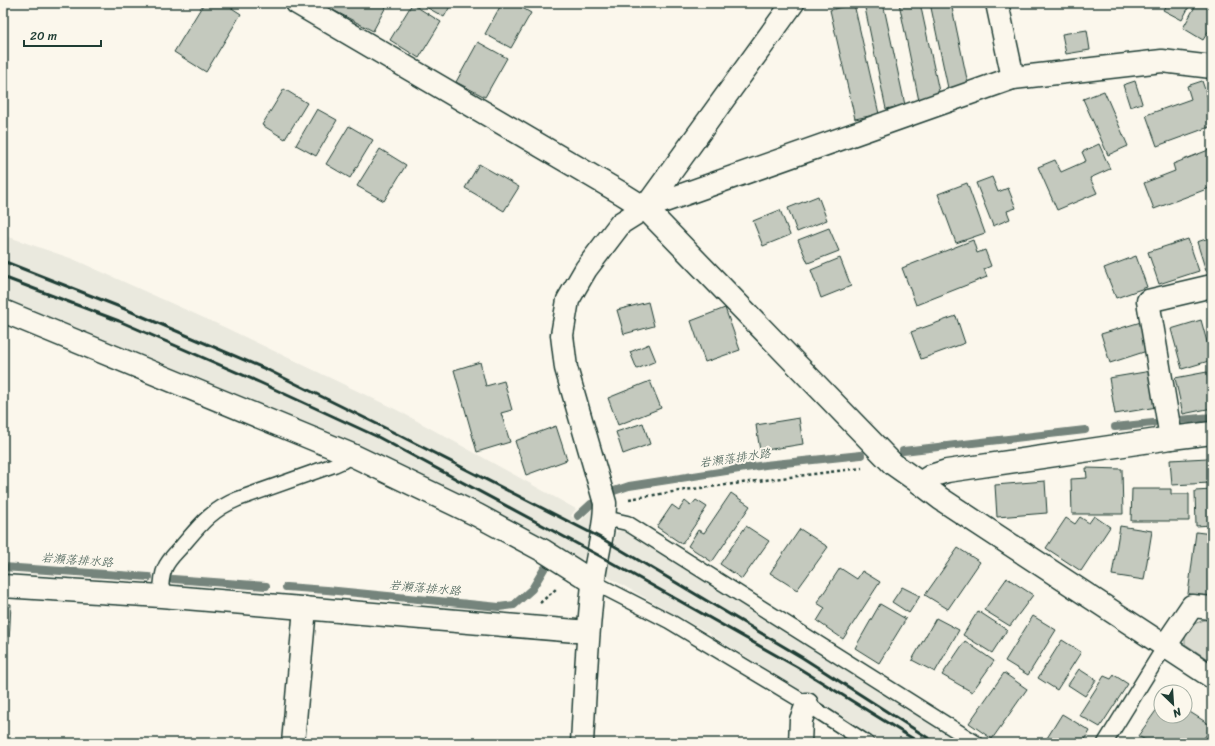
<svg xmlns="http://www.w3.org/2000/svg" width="1215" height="746" font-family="Sriracha,'Klee One',sans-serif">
<rect width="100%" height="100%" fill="#fbf7ec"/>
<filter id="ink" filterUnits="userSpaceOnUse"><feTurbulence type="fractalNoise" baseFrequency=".025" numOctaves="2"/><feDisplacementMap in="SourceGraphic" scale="8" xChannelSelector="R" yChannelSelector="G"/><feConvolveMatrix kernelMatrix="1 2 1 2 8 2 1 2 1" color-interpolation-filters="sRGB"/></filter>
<g filter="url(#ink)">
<g fill="#eae9de">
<path d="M3 235 73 259 224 327 399 411 576 509 571 516 581 521 592 509 593 521 584 558 576 563 371 454 3 300Z"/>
<path d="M621 530 629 533 844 667 960 743H881L793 686 703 630 606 576 616 532Z"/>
</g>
<path fill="#dbdcd1" stroke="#7d8c82" d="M1204 620 1212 621V662L1185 644V634L1189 626Z"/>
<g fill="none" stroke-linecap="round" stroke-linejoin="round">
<g stroke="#74847b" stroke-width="8">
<path d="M1179 420 1212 417"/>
<path d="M1115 427 1153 423"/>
<path d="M903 451 1085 430"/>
<path d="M614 491 629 486 765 465 861 455"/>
<path d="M578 516 591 504"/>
<path d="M3 567 149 577"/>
<path d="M173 579 266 586"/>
<path d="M286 587 327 590 499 607 514 605 532 589 544 569"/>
</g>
</g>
<g fill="#c4c9be" stroke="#1f3d34">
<path d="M204 3H224L241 14 206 72 174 52Z"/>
<path d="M337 3H388L373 31 333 10Z"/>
<path d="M419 3H452L444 17Z"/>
<path d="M502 3H514L531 13 511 48 485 34Z"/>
<path d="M864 3H883L905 105 886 109Z"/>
<path d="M899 3H920L940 96 919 101Z"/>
<path d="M930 3H951L968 84 948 88Z"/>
<path d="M1167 3H1191L1182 20 1163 10Z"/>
<path d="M1197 3H1212V25L1203 40 1183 28Z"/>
<path d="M412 4 441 22 419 58 390 40Z"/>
<path d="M854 4 879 114 855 119 830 10Z"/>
<path d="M1087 30 1090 50 1066 54 1062 34Z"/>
<path d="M478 42 507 58 485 97 456 82Z"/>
<path d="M1135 81 1142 103 1130 107 1123 85Z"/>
<path d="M1202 81 1212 110V126L1157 146 1146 115 1191 99 1187 86Z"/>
<path d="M284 89 307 103 285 139 262 125Z"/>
<path d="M1104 91 1128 146 1108 155 1083 99Z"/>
<path d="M317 109 337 120 316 156 296 145Z"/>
<path d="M349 126 373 140 350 178 326 164Z"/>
<path d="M1099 144 1110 169 1090 178 1097 193 1057 210 1038 167 1055 160 1061 172 1086 161 1082 152Z"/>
<path d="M380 149 406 165 384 201 357 186Z"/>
<path d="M1211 149 1212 187 1154 209 1144 183 1175 171 1173 164Z"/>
<path d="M479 164 519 187 504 211 465 188Z"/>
<path d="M992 177 998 192 1008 188 1016 208 1007 211 1010 219 993 226 976 183Z"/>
<path d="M967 183 985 233 956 243 938 194Z"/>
<path d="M818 196 827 220 797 232 788 208Z"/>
<path d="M780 210 790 235 763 246 753 221Z"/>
<path d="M829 228 839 251 808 263 798 240Z"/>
<path d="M1212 237V269L1206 271 1197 242Z"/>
<path d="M1188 239 1199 271 1159 284 1148 252Z"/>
<path d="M973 240 977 253 985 250 991 266 984 269 987 277 916 305 902 268Z"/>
<path d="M1136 256 1147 287 1116 298 1104 268Z"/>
<path d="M840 258 851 286 821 298 811 270Z"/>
<path d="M648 302 654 326 624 334 617 310Z"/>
<path d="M725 308 740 350 705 362 691 321Z"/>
<path d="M956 316 965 343 921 359 911 332Z"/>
<path d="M1212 317V332L1208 318Z"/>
<path d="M1201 320 1212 360 1182 369 1171 329Z"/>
<path d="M1141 322 1150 350 1110 363 1101 334Z"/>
<path d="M649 344 656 361 637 369 630 352Z"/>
<path d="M480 362 486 386 504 381 512 410 501 413 510 442 477 452 454 370Z"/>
<path d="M1151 371 1157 407 1115 414 1109 378Z"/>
<path d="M1207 372 1208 378 1212 377V408L1183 414 1175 378Z"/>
<path d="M650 381 661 408 618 425 608 398Z"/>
<path d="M799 418 803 444 760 451 756 425Z"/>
<path d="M643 423 650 444 623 454 616 432Z"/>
<path d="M556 426 567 460 526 475 515 441Z"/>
<path d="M1208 458 1210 483 1172 485 1170 460Z"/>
<path d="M1086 468 1122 469 1123 514H1072L1071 479 1087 478Z"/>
<path d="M1045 481 1047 513 997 517 995 485Z"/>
<path d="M1132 489H1171V494H1189V521H1131Z"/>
<path d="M1212 490V525L1196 526 1195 491Z"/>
<path d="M731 493 750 506 712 562 688 546 698 530 704 533Z"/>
<path d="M696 500 707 507 682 544 657 527 672 505 679 510 685 501 691 506Z"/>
<path d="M1094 516 1110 527 1081 571 1046 548 1066 518 1075 524 1080 517 1089 523Z"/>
<path d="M746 526 769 541 742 579 720 564Z"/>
<path d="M1120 526 1152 531 1144 580 1112 575Z"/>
<path d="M800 529 828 547 797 590 770 573Z"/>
<path d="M1196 532 1212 534V597L1188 594Z"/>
<path d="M958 548 980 562 948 609 925 595Z"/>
<path d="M840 568 857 579 862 571 880 582 843 639 817 621 825 608 817 603Z"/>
<path d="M1007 578 1033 595 1010 626 984 610Z"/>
<path d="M902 587 920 596 909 613 892 602Z"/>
<path d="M3 604H11L9 643H3Z"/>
<path d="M880 604 906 619 879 663 855 648Z"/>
<path d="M978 611 1007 630 992 653 963 635Z"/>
<path d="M1033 616 1056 630 1028 675 1005 661Z"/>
<path d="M936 618 959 630 935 672 912 660Z"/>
<path d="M1062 640 1081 652 1057 690 1038 678Z"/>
<path d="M965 641 994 661 972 692 942 675Z"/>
<path d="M1079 669 1096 680 1085 696 1068 685Z"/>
<path d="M1004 673 1027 689 992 739 969 723Z"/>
<path d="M1114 675 1128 684 1100 727 1079 715 1104 676 1111 679Z"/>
<path d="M1160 705H1161V716H1185V709L1212 726 1201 743H1151L1138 736Z"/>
<path d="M1062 714 1090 731 1083 743H1044Z"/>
</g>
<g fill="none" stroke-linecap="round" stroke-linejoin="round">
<defs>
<g id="lane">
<path d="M605 518 627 523 976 743"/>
<path d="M593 582 669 621 807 704 867 743"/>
<path d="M161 596C161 588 161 576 165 568 168 560 176 553 182 546 200 525 211 510 238 499L334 465 343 461 352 455"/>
<path d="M1105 743 1165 646"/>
</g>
<g id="street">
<path d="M297 3 621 193 645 208 893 464 920 483 941 499 1212 677"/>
<path d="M997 3 1013 78"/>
<path d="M645 208 793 3"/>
<path d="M3 311 352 455 477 515 544 551 593 582"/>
<path d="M1171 438 1148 301 1212 286"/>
<path d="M920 483 931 476 947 471 1171 438 1212 433"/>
<path d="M3 586 161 596 588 632"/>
<path d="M1165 646 1192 606 1212 608"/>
<path d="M293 743 305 608"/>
<path d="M582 743C585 690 587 637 593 585 596 557 605 531 605 503L566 368 562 335 568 300 586 269 621 223 645 208 1013 78 1162 61 1212 67"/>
<path d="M800 743 801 720 807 704"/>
</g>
</defs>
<use href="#lane" stroke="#1f3d34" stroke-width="17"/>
<use href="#street" stroke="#1f3d34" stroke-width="25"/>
<g stroke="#1f3d34" stroke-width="2.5" stroke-dasharray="3 3" stroke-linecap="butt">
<path d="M629 499 685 490 862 468"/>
<path d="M540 603 557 588"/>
</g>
<use href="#lane" stroke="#fbf7ec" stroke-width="14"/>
<use href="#street" stroke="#fbf7ec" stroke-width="22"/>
<g stroke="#1f3d34" stroke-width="3">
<path d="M3 261 125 309 268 370 379 425 601 538 803 658 936 743"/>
<path d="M3 277 119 321 261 383 378 437 598 555 797 667 920 743"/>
</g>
</g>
</g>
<g text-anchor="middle" stroke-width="4" stroke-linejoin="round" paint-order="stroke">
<g font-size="12" font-style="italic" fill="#425b52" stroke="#fbf7ec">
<text transform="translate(735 458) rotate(-8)" y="4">岩瀬落排水路</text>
<text transform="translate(77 560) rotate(4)" y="4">岩瀬落排水路</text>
<text transform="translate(425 588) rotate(5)" y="4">岩瀬落排水路</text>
</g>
</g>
<rect width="1215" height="746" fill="none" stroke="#fbf7ec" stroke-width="16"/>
<rect x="8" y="8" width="1199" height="730" fill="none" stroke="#1f3d34" stroke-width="1.5" filter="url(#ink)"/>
<g transform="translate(1173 704) rotate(155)"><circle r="19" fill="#fbf7ec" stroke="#a3ada2"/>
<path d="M0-3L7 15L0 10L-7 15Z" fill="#1f3d34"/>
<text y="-6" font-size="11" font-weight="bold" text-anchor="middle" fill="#1f3d34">N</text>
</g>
<path d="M24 40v6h77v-6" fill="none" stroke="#1f3d34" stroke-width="2"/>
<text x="30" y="40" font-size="12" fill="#1f3d34" stroke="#fbf7ec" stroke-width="3" paint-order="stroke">20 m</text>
</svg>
